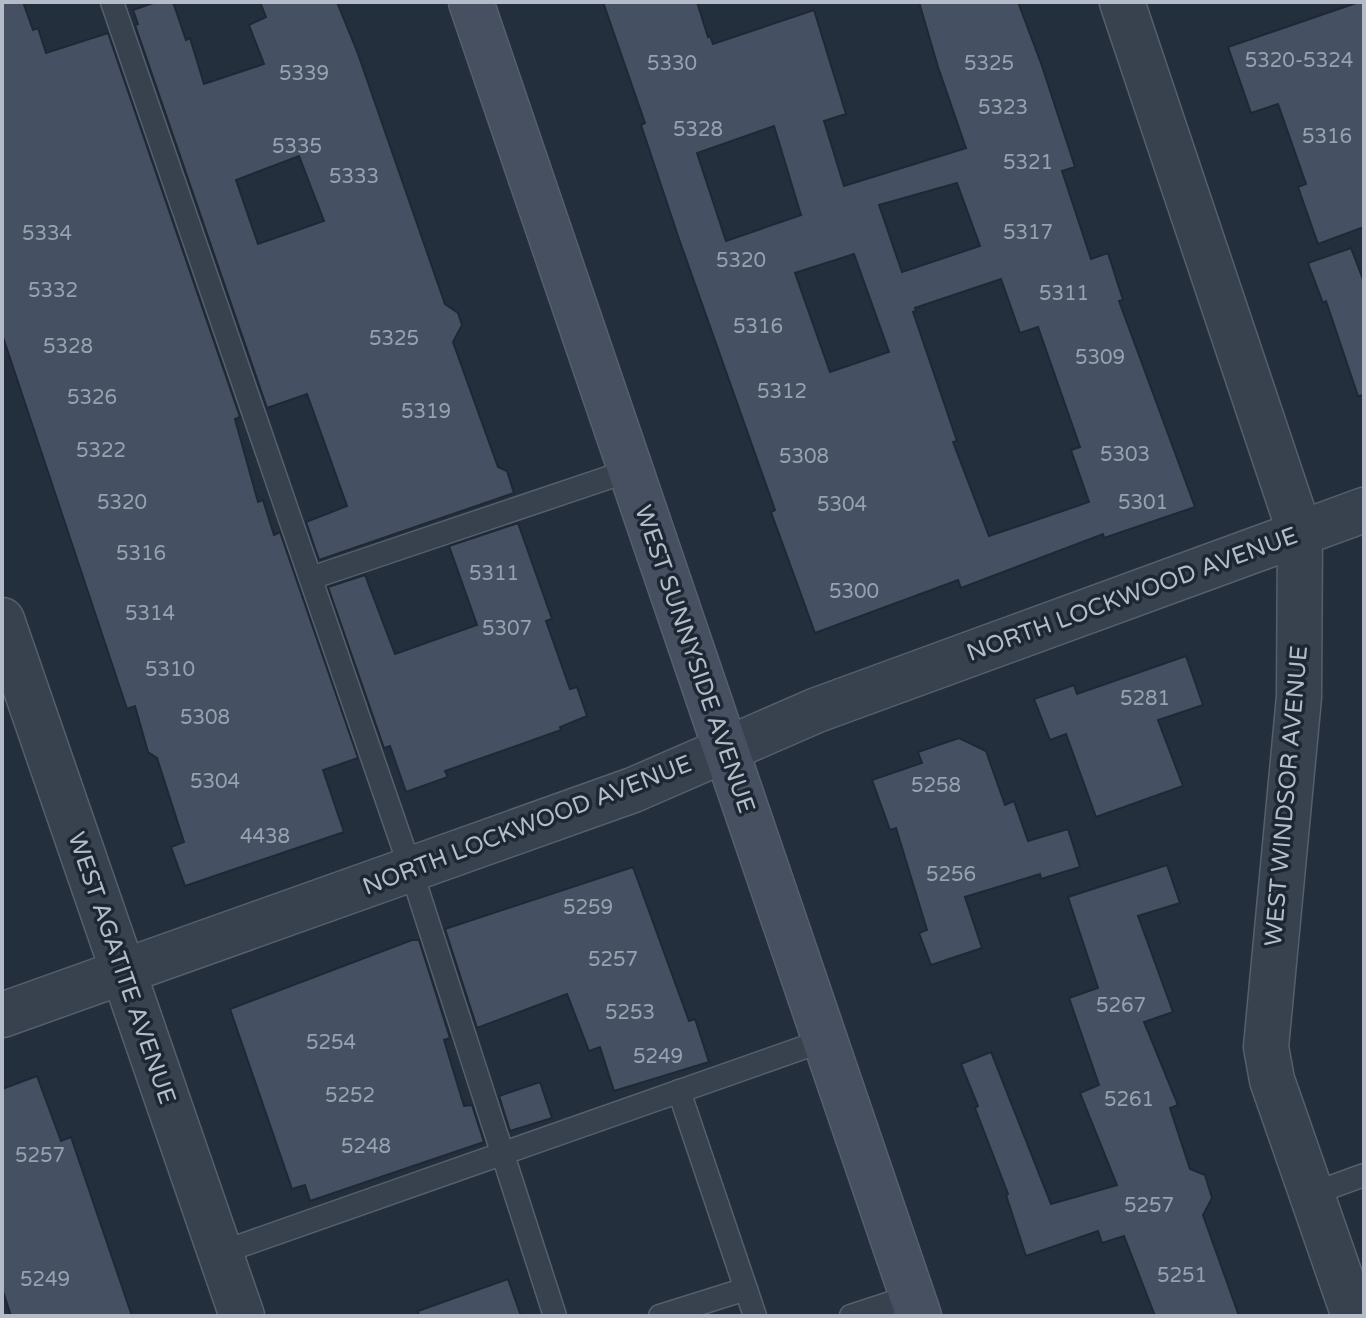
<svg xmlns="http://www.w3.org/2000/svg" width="1366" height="1318" font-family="'Varela Round',sans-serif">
<rect width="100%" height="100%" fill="#242f3e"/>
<g fill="#455162" stroke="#1f2835" stroke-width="2" fill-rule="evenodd">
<path d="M2 2H23L33 30 38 28 46 53 108 33 240 417 235 419 258 502 263 500 274 535 280 532 358 758 323 770 344 832 185 886 171 847 184 842 157 758 148 752 135 706 127 709 2 334Z"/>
<path d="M156 2H173L186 40 190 38 204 84 264 64 249 25 266 17 260 2H337L357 51 445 304 458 313 462 325 453 342 498 467 507 471 514 493 319 560 306 522 347 506 307 394 267 408 135 25 138 24 133 10ZM299 156 324 221 258 244 236 180Z"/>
<path d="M603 2H697L708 37 710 36 713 44 814 10 846 114 824 121 844 186 966 148 938 67 919 2H1018L1042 66 1075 167 1062 171 1091 259 1108 253 1123 300 1119 301 1195 507 1104 538 1103 534 961 588 958 580 815 633 771 512 775 510 679 239 641 125 645 123ZM774 126 801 215 726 241 697 153ZM957 183 980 246 902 272 879 205ZM854 254 889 352 830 372 795 273ZM1001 279 1020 333 1038 327 1080 447 1071 450 1089 502 989 536 953 442 957 441 913 312 916 311 915 308Z"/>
<path d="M1359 2H1364V227L1318 244 1298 187 1306 184 1278 104 1251 113 1228 47Z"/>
<path d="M1351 248 1364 282V395L1358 396 1326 301 1323 303 1308 263Z"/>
<path d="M518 523 552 619 546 621 570 689 577 687 587 716 560 727 561 730 445 771 448 777 406 792 390 746 384 748 328 587 365 575 395 654 477 625 449 546Z"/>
<path d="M1186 656 1203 705 1158 720 1183 786 1096 817 1066 734 1050 740 1034 699 1074 685 1077 694Z"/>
<path d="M959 738 986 751 1005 805 1014 801 1028 841 1068 829 1080 867 1041 879 1040 874 965 897 982 948 931 965 919 933 927 930 896 828 890 830 872 780 922 763 918 752Z"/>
<path d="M1167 865 1180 903 1138 916 1173 1012 1144 1022 1178 1105 1170 1108 1190 1169 1205 1175 1212 1198 1203 1215 1239 1316H1155L1124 1236 1102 1243 1098 1231 1026 1256 1006 1195 1008 1194 975 1108 978 1106 961 1064 991 1052 1051 1204 1117 1185 1080 1093 1099 1085 1069 998 1098 988 1068 897Z"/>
<path d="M633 867 689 1021 695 1019 709 1062 614 1091 600 1047 589 1051 567 994 477 1028 445 929Z"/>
<path d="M412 940H419L450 1038 444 1040 464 1106 472 1105 484 1142 310 1201 305 1185 292 1189 230 1009Z"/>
<path d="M37 1076 61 1141 71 1137 132 1316H11L2 1288V1089Z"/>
<path d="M540 1082 552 1118 510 1131 499 1096Z"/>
<path d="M508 1279 521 1316H419L418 1311Z"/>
</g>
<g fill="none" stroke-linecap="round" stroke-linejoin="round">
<defs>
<g id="lane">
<path d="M112 2 411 870 555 1316"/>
<path d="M311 578 631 470"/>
<path d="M679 1091 755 1316"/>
<path d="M1312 1194 1364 1175"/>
<path d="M220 1253 825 1040"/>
<path d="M660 1316 746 1289"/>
<path d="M851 1316 912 1296"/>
</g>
<g id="street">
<path d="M1122 2 1300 533 1299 697 1266 1047 1272 1080 1354 1316"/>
<path d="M2 620 242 1316"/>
<path d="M2 1015 633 790 817 710 1364 510"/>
</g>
<path id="secondary" d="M471 2 919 1316"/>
</defs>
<use href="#lane" stroke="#565f6c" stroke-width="25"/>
<use href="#street" stroke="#565f6c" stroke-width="47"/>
<use href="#secondary" stroke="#565f6c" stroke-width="47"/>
<use href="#lane" stroke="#38414e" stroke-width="22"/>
<use href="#street" stroke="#38414e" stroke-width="44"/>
<use href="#secondary" stroke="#465061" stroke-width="44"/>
</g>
<g text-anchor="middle" stroke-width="7" stroke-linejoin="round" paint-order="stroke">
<g font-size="20" fill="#98a1af">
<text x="1299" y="67">5320-5324</text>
<text x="672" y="70">5330</text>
<text x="989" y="70">5325</text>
<text x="304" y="80">5339</text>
<text x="1003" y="114">5323</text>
<text x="698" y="136">5328</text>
<text x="1327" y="143">5316</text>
<text x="297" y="153">5335</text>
<text x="1028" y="169">5321</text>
<text x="354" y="183">5333</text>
<text x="1028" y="239">5317</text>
<text x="47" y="240">5334</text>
<text x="741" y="267">5320</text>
<text x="53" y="297">5332</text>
<text x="1064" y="300">5311</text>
<text x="758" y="333">5316</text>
<text x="394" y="345">5325</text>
<text x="68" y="353">5328</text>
<text x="1100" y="364">5309</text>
<text x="782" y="398">5312</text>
<text x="92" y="404">5326</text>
<text x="426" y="418">5319</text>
<text x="101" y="457">5322</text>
<text x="1125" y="461">5303</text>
<text x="804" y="463">5308</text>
<text x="122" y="509">5320</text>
<text x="1143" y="509">5301</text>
<text x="842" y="511">5304</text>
<text x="141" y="560">5316</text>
<text x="494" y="580">5311</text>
<text x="854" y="598">5300</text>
<text x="150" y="620">5314</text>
<text x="507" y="635">5307</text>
<text x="170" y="676">5310</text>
<text x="1145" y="705">5281</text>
<text x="205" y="724">5308</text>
<text x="215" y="788">5304</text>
<text x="936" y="792">5258</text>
<text x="265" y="843">4438</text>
<text x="951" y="881">5256</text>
<text x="588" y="914">5259</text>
<text x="613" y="966">5257</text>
<text x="1121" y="1012">5267</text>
<text x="630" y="1019">5253</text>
<text x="331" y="1049">5254</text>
<text x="658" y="1063">5249</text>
<text x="350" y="1102">5252</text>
<text x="1129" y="1106">5261</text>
<text x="366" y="1153">5248</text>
<text x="40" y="1162">5257</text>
<text x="1149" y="1212">5257</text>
<text x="1182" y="1282">5251</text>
<text x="45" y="1286">5249</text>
</g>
<g font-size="24" fill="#b4bcc9" stroke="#1d2633">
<text transform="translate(1132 594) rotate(-20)" y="8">NORTH LOCKWOOD AVENUE</text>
<text transform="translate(695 659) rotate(71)" y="8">WEST SUNNYSIDE AVENUE</text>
<text transform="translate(1286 796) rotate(-85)" y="8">WEST WINDSOR AVENUE</text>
<text transform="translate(527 825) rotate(-21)" y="8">NORTH LOCKWOOD AVENUE</text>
<text transform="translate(122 968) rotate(71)" y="8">WEST AGATITE AVENUE</text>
</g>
</g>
<rect width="1366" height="1318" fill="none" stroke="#b4bcc9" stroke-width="8"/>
</svg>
